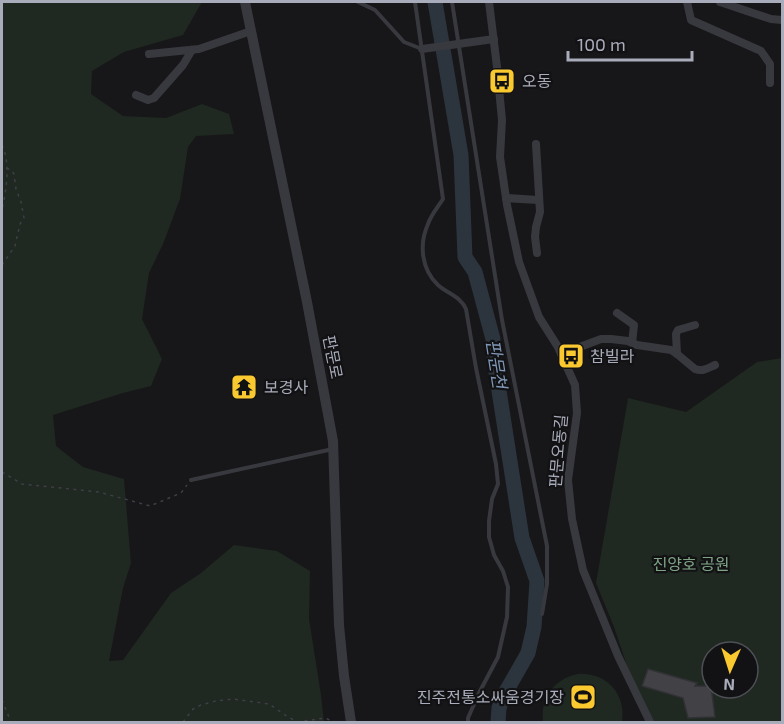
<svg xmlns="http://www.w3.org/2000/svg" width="784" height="724" font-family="'Exo 2','Noto Sans KR',sans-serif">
<rect width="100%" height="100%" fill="#171719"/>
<g fill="#1f2821" fill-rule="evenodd">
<path d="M2 2H202L183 35 124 52 92 71 91 94 123 116 166 118 202 104 229 114 234 134 196 136 188 147 180 199 163 244 149 273 142 319 162 359 151 386 123 393 53 415 56 446 83 467 124 479 131 563 123 588 109 661 123 660 171 593 201 573 234 545 277 551 310 571 309 619 321 695 324 722H2Z"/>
<path d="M782 358V722H652L628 669 614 627 596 583 628 398 686 412 757 362ZM712 652H748V688H712Z"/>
<path d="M577 674C606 672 626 693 622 722H543C540 698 553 680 577 674Z"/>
</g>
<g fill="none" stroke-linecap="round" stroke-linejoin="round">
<path stroke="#2c353e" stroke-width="15" d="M435 2 461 155 465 257 475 272 493 339 494 359 522 538 537 581 534 627 528 653 504 695 499 708 498 722"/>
</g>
<path fill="#414146" stroke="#313135" stroke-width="1.5" d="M648 669 697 683 695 686H711L715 717 688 718 683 698 642 686Z"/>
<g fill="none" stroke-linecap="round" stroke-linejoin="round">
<g stroke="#3e3f46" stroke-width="1.5" stroke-dasharray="3 4.5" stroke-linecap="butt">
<path d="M2 145C11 164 6 191 2 210"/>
<path d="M2 265 15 246 20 224 24 218 21 202 16 189 14 174 11 170 6 168"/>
<path d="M2 472 22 484 99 492 150 506 181 493 187 485"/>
<path d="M2 700 11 722"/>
<path d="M183 722 193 709 201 705 216 701 233 699 269 704 288 717 298 722 325 718 335 722"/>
</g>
<g stroke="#38383f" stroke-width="4">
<path d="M358 2 375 10 404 42 422 49"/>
<path d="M415 2 443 199C438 207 431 215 428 224 419 244 421 269 438 285 448 294 460 296 466 309L476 368 496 464 498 484 492 499 489 521V537L494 555 503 571 508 587 507 617 498 657 479 693 468 718V722"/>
<path d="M452 2 502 320 547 546V584L542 614"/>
<path d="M191 480 333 449"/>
</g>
<g stroke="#38383f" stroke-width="8">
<path d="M489 2 497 67 502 120 500 157 507 205 519 262 539 317 558 347 575 385 577 413 568 480 572 519 583 570 618 656 650 722"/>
<path d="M687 2 691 20 761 51 770 64V83"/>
<path d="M720 2 771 19 782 20"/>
<path d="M422 49 494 39"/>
<path d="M149 54 199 49 251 31"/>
<path d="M136 95 148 100 154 98 183 65 192 50"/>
<path d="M536 144 540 212 536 227 535 237 537 253"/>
<path d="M506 198 538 200"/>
<path d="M617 313 634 325 632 343"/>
<path d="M561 354 601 339H611L628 341 637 345 671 350 677 354 695 369C703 372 708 368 715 365"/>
<path d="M677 354 676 334 678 330 695 325"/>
</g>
<path stroke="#38383f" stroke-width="10" d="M245 2 307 302 333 441 339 625 344 676 351 722"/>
</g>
<defs>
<symbol id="bus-square" viewBox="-11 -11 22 22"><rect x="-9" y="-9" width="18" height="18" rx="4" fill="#fac82f" stroke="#121214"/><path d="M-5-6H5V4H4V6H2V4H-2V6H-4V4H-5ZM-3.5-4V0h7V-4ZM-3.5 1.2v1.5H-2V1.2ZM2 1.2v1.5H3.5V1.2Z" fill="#111"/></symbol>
<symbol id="temple-square" viewBox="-11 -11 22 22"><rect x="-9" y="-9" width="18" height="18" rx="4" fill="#fac82f" stroke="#121214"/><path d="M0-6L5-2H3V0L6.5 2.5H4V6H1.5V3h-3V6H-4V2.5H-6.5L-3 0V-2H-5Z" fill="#111"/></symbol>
<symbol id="stadium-square" viewBox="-11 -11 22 22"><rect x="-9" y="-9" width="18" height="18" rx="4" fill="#fac82f" stroke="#121214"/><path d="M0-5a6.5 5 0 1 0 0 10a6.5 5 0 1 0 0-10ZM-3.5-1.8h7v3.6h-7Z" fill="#111"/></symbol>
</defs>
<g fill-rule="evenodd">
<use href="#bus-square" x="487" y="66" width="30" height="30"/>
<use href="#bus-square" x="556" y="341" width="30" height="30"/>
<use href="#temple-square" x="229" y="372" width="30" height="30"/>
<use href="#stadium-square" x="568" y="682" width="30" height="30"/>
</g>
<g text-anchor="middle" stroke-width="4.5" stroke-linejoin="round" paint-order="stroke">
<g font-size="16" fill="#a9acba" stroke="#121214" text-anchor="start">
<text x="522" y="87">오동</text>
<text x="590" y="362">참빌라</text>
<text x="264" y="393">보경사</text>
<text x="564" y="703" text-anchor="end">진주전통소싸움경기장</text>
</g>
<g font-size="16" fill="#a9acba" stroke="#121214">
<text transform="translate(333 357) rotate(79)" y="6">판문로</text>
<text transform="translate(558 451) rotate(-85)" y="6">판문오동길</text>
</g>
<g font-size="16" fill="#7fa585" stroke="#121214">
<text x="691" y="570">진양호 공원</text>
</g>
<g font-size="18" font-style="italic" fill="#7f97b6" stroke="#121214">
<text transform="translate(496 364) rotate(81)" y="6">판문천</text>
</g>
</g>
<rect width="784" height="724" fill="none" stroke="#a9acba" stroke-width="6"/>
<g transform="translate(730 670) rotate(183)"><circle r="28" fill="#121214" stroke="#4e5056" stroke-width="1.5"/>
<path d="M0-4.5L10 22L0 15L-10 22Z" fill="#fac82f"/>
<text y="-9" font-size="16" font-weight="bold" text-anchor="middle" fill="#a9acba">N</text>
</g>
<path d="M568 51v9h124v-9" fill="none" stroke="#a9acba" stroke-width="3"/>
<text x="577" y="51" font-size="18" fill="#a9acba" stroke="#121214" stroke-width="4.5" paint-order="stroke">100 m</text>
</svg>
